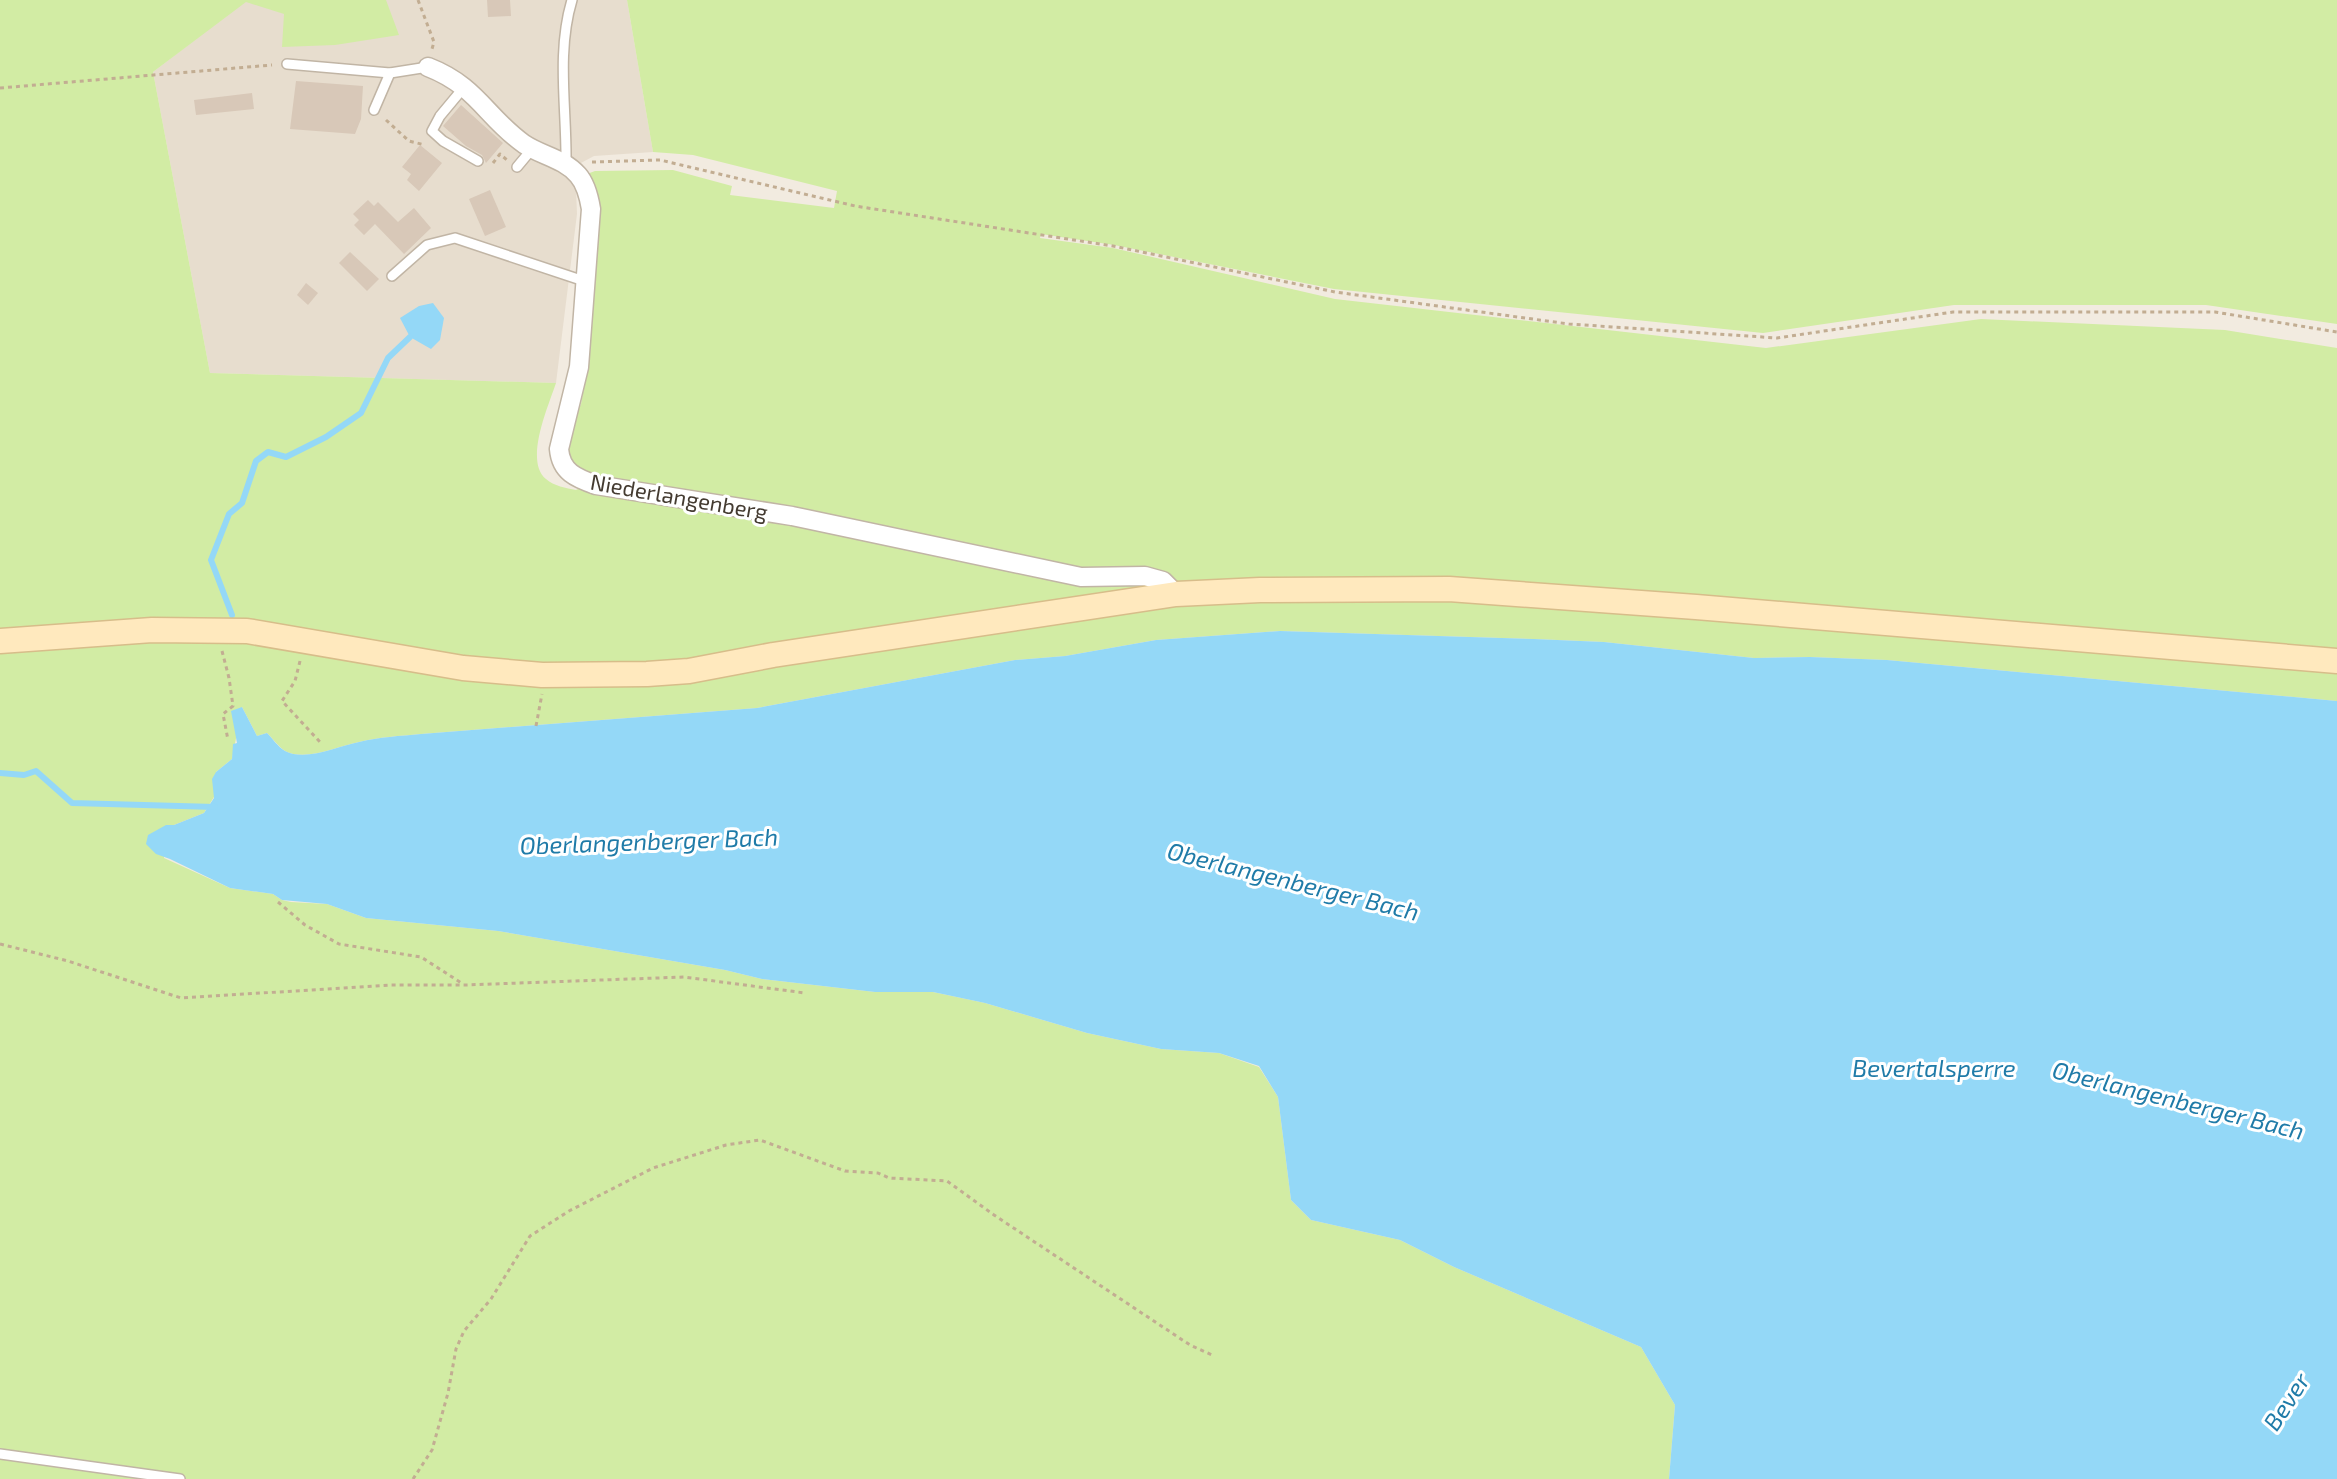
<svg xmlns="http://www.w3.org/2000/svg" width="2337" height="1479" font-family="'Exo 2',sans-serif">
<rect width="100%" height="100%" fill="#f2ebe0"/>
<path fill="#e7ddce" d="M247 0H627L653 152 594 156 564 172 576 189 577 214 556 383 210 373 153 72Z"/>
<path fill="#d2eca4" d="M0 0H386L399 35 335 45 282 47 284 14 246 2 153 72 210 373 556 383C548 407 524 461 546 479 554 486 566 488 576 490L595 480 566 461 570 426 581 404 586 376 587 174 595 171 673 170 732 186 730 195 834 208 837 191 693 155 653 152 627 0H2337V324L2206 305H1954L1763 333 1334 289 1114 245 1041 234 1040 238 1113 248 1335 299 1766 348 1981 319 2225 330 2337 348V701L1887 660 1810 657 1754 658 1604 642 1534 639 1280 631 1156 640 1065 656 1015 660 757 708 421 734C400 736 379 737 359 742 338 746 306 762 285 751 279 747 272 738 267 733L257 736 242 707 232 759 216 772 214 797 204 813 174 825H166L164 858 230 888 273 894 282 900 291 902 327 904 366 918 498 931 725 970 762 979 875 992H933L985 1003 1087 1033 1161 1049 1219 1053 1259 1067 1278 1097 1291 1200 1311 1220 1400 1240 1454 1267 1641 1347 1675 1405 1669 1479H0Z"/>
<g fill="#94d8f7">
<path d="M433 303 444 318 440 340 431 349 410 337 400 318 419 306Z"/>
<path d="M1280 631 1534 639 1604 642 1754 658 1810 657 1887 660 2337 701V1479H1669L1675 1405 1641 1347 1454 1267 1400 1240 1311 1220 1291 1200 1278 1097 1259 1066 1219 1053 1161 1049 1087 1033 985 1003 933 992H875L762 979 725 970 498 931 366 918 327 904 282 900 273 894 230 888 170 859 156 854 146 844 148 835 166 825H174L204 813 214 798 212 779 216 772 232 759 233 744 237 743 231 711 242 707 257 736 267 733C272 738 278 747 285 751 306 762 338 746 359 742 379 737 400 736 421 734L757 708 1015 660 1065 656 1156 640Z"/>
</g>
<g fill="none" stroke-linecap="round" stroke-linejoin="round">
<g stroke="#94d8f7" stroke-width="6">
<path d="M232 615 211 560 229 514 242 503 256 461 268 452 286 457 326 437 361 413 388 358 410 337"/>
<path d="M0 773 24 775 36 771 72 803 215 807"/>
</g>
</g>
<g fill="#d8c8b8">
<path d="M487 0H510L511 16 488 17Z"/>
<path d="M296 81 363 86 361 119 355 134 290 129Z"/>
<path d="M252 93 254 109 196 115 194 100Z"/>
<path d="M461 105 503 143 486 163 482 155 466 146 443 126Z"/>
<path d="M420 145 442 163 419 191 407 180 411 174 402 167Z"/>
<path d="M490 190 506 227 485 236 469 199Z"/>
<path d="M368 200 374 206 378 202 398 222 414 208 431 228 404 254 375 224 364 235 354 225 359 220 353 214Z"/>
<path d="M350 252 379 279 367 291 339 263Z"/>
<path d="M306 283 318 293 308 305 297 295Z"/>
</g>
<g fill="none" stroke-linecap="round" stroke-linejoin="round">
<defs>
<g id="lane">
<path d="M287 64 390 73 428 67"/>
<path d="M465 86 440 116 432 131 443 141 478 161"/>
<path d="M374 110 390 73"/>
<path d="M566 164C567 110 556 53 572 0"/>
<path d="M517 167 532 149"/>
<path d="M392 276 427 245 455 238 587 282"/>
<path d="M0 1454 180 1479"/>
</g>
<path id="street" d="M428 67C477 86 486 117 524 144 542 156 563 158 578 175 586 184 589 197 591 209L579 367 559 449C561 472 576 478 596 485L792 516 1081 577 1145 576 1163 581 1176 594"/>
<path id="secondary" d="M0 641 152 630 247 631 463 668 542 675 647 674 689 671 773 655 1176 594 1260 590 1449 589 1696 607 2337 661"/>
</defs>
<use href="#lane" stroke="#c1b5a5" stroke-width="12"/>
<use href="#street" stroke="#c1b5a5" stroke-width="21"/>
<use href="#secondary" stroke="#d7bd8a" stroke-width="27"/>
<g stroke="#c2ad92" stroke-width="3" stroke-dasharray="4 4" stroke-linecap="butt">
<path d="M418 0 434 42 432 49"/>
<path d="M0 88 272 65"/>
<path d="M386 120 409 141 425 145"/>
<path d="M592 162 660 160 855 206 1113 246 1335 292 1569 324 1777 338 1953 312H2215L2337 332"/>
<path d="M493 163 500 154 507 160"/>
<path d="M222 651 229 678 233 706 223 714 228 740"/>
<path d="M300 661 295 681 282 701 320 742"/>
<path d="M536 726 542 694"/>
<path d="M278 902 305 925 339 944 421 957 463 984"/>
<path d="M0 944 68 961 181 998 391 985H465L684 977 805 993"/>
<path d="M413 1479 432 1450 448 1393 456 1349 464 1331 491 1299 530 1236 569 1211 653 1168 726 1145 760 1140 845 1171 878 1173 889 1178 947 1181 994 1215 1190 1345 1212 1355"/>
</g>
<use href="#lane" stroke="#fff" stroke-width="9"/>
<use href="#street" stroke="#fff" stroke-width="18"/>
<use href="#secondary" stroke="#ffe9be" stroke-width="24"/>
</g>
<g text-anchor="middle" stroke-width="6" stroke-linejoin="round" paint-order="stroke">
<g font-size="22" fill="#443b31" stroke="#fff">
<text transform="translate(679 497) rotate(10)" y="8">Niederlangenberg</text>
</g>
<g font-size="24" font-style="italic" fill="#1f7ba8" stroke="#fff">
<text transform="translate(649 842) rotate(-2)" y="8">Oberlangenberger Bach</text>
<text transform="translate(1293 882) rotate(14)" y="8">Oberlangenberger Bach</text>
<text x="1934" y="1077">Bevertalsperre</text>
<text transform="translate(2178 1101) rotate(14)" y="8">Oberlangenberger Bach</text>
<text transform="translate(2287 1402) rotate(-57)" y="8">Bever</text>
</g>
</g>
</svg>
